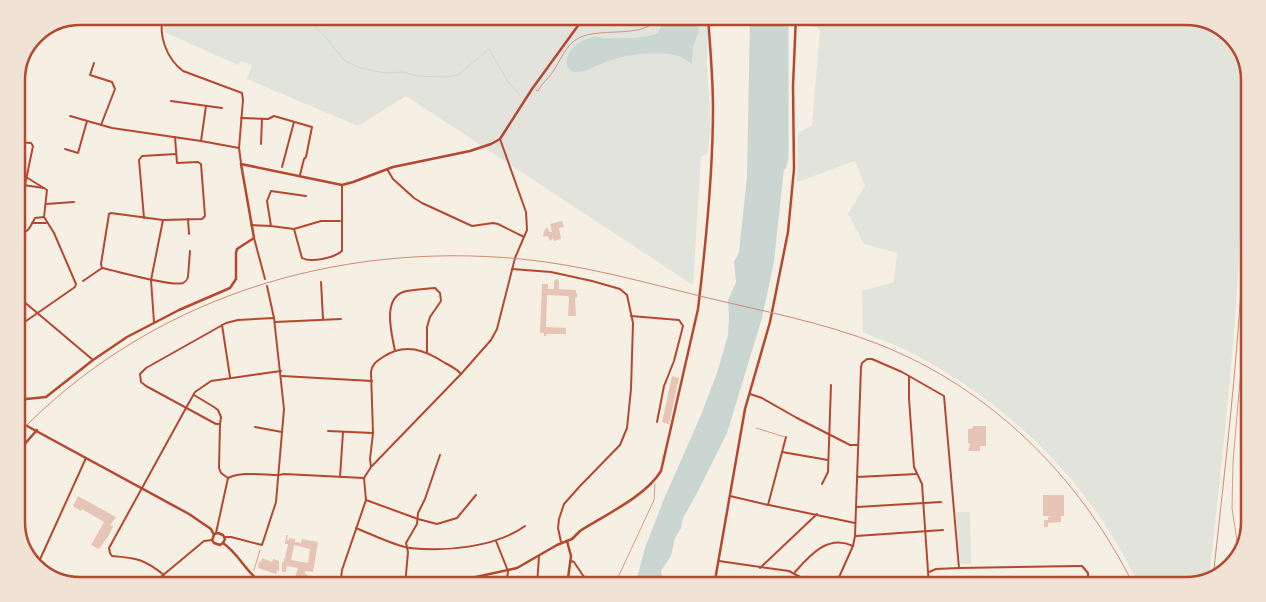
<svg xmlns="http://www.w3.org/2000/svg" width="1266" height="602" font-family="Montserrat,sans-serif">
<rect width="100%" height="100%" fill="#f6efe4"/>
<g fill="#e2e4dc">
<path d="M165 16H711C710 33 707 50 707 66 708 95 714 125 707 154L701 156 693 285 406 96 358 126 247 79 252 65 241 61 238 65 164 32Z"/>
<path d="M798 16H891L893 25 938 16H1080L1212 22 1238 44C1251 223 1228 401 1209 579L1186 586H1139C1092 483 1008 402 908 351 894 344 878 339 863 332L862 291 894 282 897 253 864 244 848 214 865 186 855 161 797 182 798 133 812 125 820 30Z"/>
<path d="M956 512H970L971 564H962L960 562Z"/>
</g>
<g fill="#c9d6d2">
<path d="M665 16H696L699 31 693 46 692 64C687 61 681 56 675 55 654 51 626 54 606 62 594 66 586 73 573 72L567 67C565 51 576 42 592 37 596 36 602 38 607 38 622 38 646 39 658 33Z"/>
<path d="M750 16H785V158L774 262 762 318 727 433 697 493 683 518 681 528 675 538 671 556 661 571 663 579 662 586H635L645 548 664 499 701 415 717 373 728 335 729 317 728 300 736 282 734 262 739 252 747 177Z"/>
</g>
<g fill="none" stroke-linecap="round" stroke-linejoin="round">
<path stroke="#c9d6d2" stroke-width="1" d="M301 16 323 34 345 61 361 68 385 73 403 72 417 76 446 77 458 75 489 49 509 83 520 95"/>
<path stroke="#c9d6d2" stroke-width="7" d="M783 166 785 158V16"/>
</g>
<g fill="#e6c5b7" fill-rule="evenodd">
<path d="M562 221 564 227 559 228 561 239 554 241 553 238 550 241 548 236 543 237 544 231 547 227 550 232H552L550 224Z"/>
<path d="M557 279 559 281V289L576 290V293H577V298H575L576 316H568L569 297 567 296 547 295 546 327 566 328V334H546V336H544V333H540L542 284H548V289H554V281Z"/>
<path d="M672 376 679 378 669 424 662 422Z"/>
<path d="M973 426H986V446H980V451H968L970 444 968 443V429H972Z"/>
<path d="M1043 495H1064V516H1061V522L1048 523V527H1044V520H1048V517L1052 516H1043Z"/>
<path d="M78 496 116 517 110 525 113 526 109 535 99 549 91 545 104 522 82 509 81 511 73 506Z"/>
<path d="M286 535H288L287 540H289V538L295 539V542L301 543 302 539 318 542 313 572 305 571V574L308 575 307 581 302 580 299 586 293 584 298 568 287 566 286 572H282V562H284V558H285L288 544H285ZM294 545 310 549 308 563 291 560Z"/>
<path d="M262 558 272 562 273 559 279 561V571H277L276 574 258 568 259 561 261 562Z"/>
</g>
<g fill="none" stroke-linecap="round" stroke-linejoin="round">
<g stroke="#b5482f" stroke-width="0.5">
<path d="M536 90 538 91C541 84 548 79 552 73 559 63 564 49 574 41 595 24 646 42 659 16"/>
<path d="M1239 555 1232 508 1233 462 1240 381 1246 333"/>
<path d="M254 570 260 550"/>
<path d="M614 586 654 500 655 484"/>
</g>
<g stroke="#b5482f" stroke-width="0.5">
<path d="M756 428 785 437"/>
<path d="M247 586 252 577"/>
</g>
<g stroke="#b5482f" stroke-width="2">
<path d="M163 16C158 36 167 59 183 71L242 93 243 100 239 148 241 163"/>
<path d="M94 63 90 75 112 82 115 89 101 125"/>
<path d="M16 100 21 103"/>
<path d="M171 101 222 108"/>
<path d="M70 116 112 128 201 141 239 148"/>
<path d="M241 118 268 119 274 116 312 127 306 157 304 159 300 175"/>
<path d="M201 141 206 106"/>
<path d="M16 142 31 143 33 146 25 185"/>
<path d="M261 144 262 119"/>
<path d="M65 149 78 153 87 121"/>
<path d="M282 167 294 122"/>
<path d="M387 169 393 179 414 198 422 203 472 226 493 223 498 224 524 237"/>
<path d="M16 184 44 188"/>
<path d="M46 204 74 202"/>
<path d="M144 218 139 160 142 156 176 154"/>
<path d="M188 219 189 234"/>
<path d="M32 223H46"/>
<path d="M251 225 271 226 267 201 271 191 306 196"/>
<path d="M271 226 294 229 302 258C311 263 334 258 342 251V185"/>
<path d="M294 229 321 221H340"/>
<path d="M16 233C28 235 30 227 35 218L44 217"/>
<path d="M254 238 265 279"/>
<path d="M102 268 101 264 109 214 111 213 163 220 202 219 205 216 201 164 198 162 177 163 175 137"/>
<path d="M512 269 551 272 592 281 620 289 627 295 633 323 631 389 627 428 620 445 580 486 564 504 559 519 558 528 561 542"/>
<path d="M83 281 102 268C117 271 172 287 183 283 187 281 187 280 188 277L190 251"/>
<path d="M321 282 323 319"/>
<path d="M16 295 93 360"/>
<path d="M631 316 679 320 683 326 674 361 664 386 657 422"/>
<path d="M154 322 151 280 163 220"/>
<path d="M275 322 341 319"/>
<path d="M222 325 230 377"/>
<path d="M16 328 75 287 76 284 54 233 44 217 47 190 26 177"/>
<path d="M395 351C392 335 382 300 403 292 412 289 426 289 435 288L440 293 441 301 430 317 427 327V353"/>
<path d="M282 376 372 381"/>
<path d="M909 377V399L914 467 922 484 929 586"/>
<path d="M750 394 762 398 797 418 850 445H858"/>
<path d="M194 395 214 407 218 410 221 417 220 424 219 468 221 473 228 478"/>
<path d="M220 424H216L146 386 141 382 140 374 146 368 226 323 238 320 274 318"/>
<path d="M255 427 282 432"/>
<path d="M328 431 373 433"/>
<path d="M782 452 828 460"/>
<path d="M371 467 370 459 373 433 371 372C372 364 377 361 383 357 405 342 425 350 445 363 451 366 457 369 461 374"/>
<path d="M340 477 343 432"/>
<path d="M857 477 917 474"/>
<path d="M228 478C241 471 264 475 279 475L284 474 364 478"/>
<path d="M822 484 828 472 831 385"/>
<path d="M730 496 768 505 786 437"/>
<path d="M366 500 418 519 437 524 457 518 476 495"/>
<path d="M769 505 855 523"/>
<path d="M857 507 941 502"/>
<path d="M356 528C371 534 395 546 410 548 446 552 496 547 525 526"/>
<path d="M216 533 228 478"/>
<path d="M856 536 943 530"/>
<path d="M224 537H231L262 545 276 502 284 409 274 318 267 286"/>
<path d="M496 541 508 571 506 586"/>
<path d="M571 561 574 562 590 586"/>
<path d="M719 561 789 571 817 586"/>
<path d="M37 566 86 458"/>
<path d="M760 568 817 514"/>
<path d="M795 572C810 555 828 534 853 546"/>
<path d="M929 572 936 569 959 568 1077 566H1082L1088 573V586"/>
<path d="M164 575C144 559 137 558 112 556L110 553 109 548 186 408 195 392 211 381 281 371"/>
<path d="M150 586 204 541 212 540"/>
<path d="M340 586 342 570 366 500 364 478 371 467 461 374 491 340 497 329 515 258 527 230 526 212 500 139"/>
<path d="M405 586 408 552 406 543 417 524 418 513 425 499 440 455"/>
<path d="M537 586 539 556"/>
<path d="M542 586 568 579"/>
<path d="M835 586 853 546 855 536 861 367 862 363 867 359H872L902 372 944 396 959 568"/>
</g>
<g stroke="#b5482f" stroke-width="2.5">
<path d="M16 409 26 399 46 397 93 360 127 337 179 310 230 288 236 279V253L237 249 254 238 241 164 342 185 353 182 393 167 470 151 491 144 500 139 532 89 585 16"/>
<path d="M16 454 37 430"/>
<path d="M567 541 571 556 567 586"/>
<path d="M435 586 517 568 557 545 572 539 580 531C605 515 646 496 661 471L698 309C706 243 713 175 713 108 713 77 710 47 708 16"/>
</g>
<g stroke="#b5482f" stroke-width="2.5">
<path d="M16 420 189 514 211 529 214 535"/>
<path d="M214 534 218 533 223 535 225 539 223 543"/>
<path d="M214 535 212 540 214 543 220 545 223 543"/>
<path d="M223 543C242 556 247 578 270 586"/>
<path d="M714 586 745 409 770 322 788 232 794 169 793 86 796 16"/>
</g>
<g stroke="#cf8b77" stroke-width="1">
<path d="M16 436C148 298 334 241 521 259 583 265 643 282 704 297 762 311 822 322 878 344 991 388 1081 478 1134 586"/>
<path d="M1213 578C1232 404 1254 230 1242 55"/>
</g>
</g>
<path d="M0 0H1266V602H0ZM80 25H1186A55 55 0 0 1 1241 80V522A55 55 0 0 1 1186 577H80A55 55 0 0 1 25 522V80A55 55 0 0 1 80 25Z" fill="#f1e2d6" fill-rule="evenodd"/>
<path fill="none" stroke="#b5482f" stroke-width="2.5" d="M80 25H1186A55 55 0 0 1 1241 80V522A55 55 0 0 1 1186 577H80A55 55 0 0 1 25 522V80A55 55 0 0 1 80 25Z"/>
</svg>
